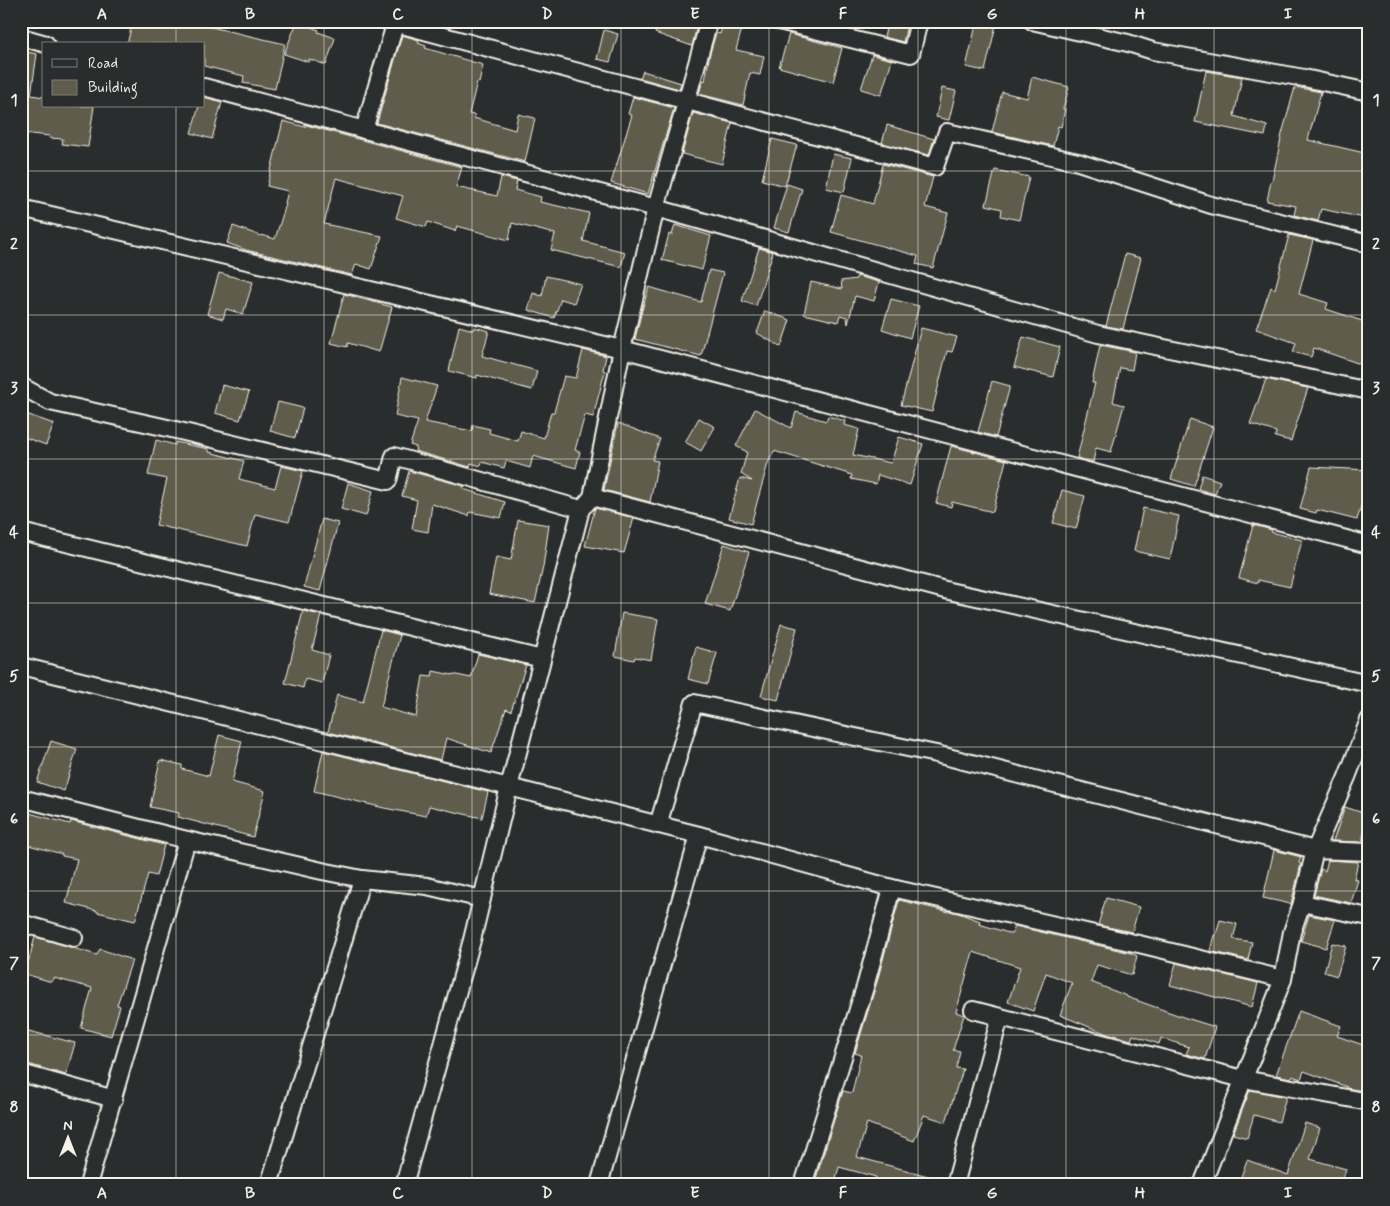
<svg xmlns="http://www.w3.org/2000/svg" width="1390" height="1206" font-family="Mynerve,sans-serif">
<rect width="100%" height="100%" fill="#2a2d2e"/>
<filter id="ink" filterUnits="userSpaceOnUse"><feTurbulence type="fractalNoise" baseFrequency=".02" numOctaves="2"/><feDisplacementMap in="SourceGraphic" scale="10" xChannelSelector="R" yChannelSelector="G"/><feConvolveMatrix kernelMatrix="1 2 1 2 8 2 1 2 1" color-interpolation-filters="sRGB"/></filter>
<g filter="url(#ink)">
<g fill="#615b4b" stroke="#f4f1e8">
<path d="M133 21H185L285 44 275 89 243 83 244 76 204 66V44H127Z"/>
<path d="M659 21H684L697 26 692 46 655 33Z"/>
<path d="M724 21H744L736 50 764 56 760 75 750 73 743 105 699 94 703 80 705 81 710 53 716 33 720 34Z"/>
<path d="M888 21H908L903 42 884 37Z"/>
<path d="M977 21H997L985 71 966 67Z"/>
<path d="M297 22 319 30 318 32 335 38 326 65 309 59V62L284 54Z"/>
<path d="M604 30 618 34 610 62 597 59Z"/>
<path d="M789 34 842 48 833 82 779 67Z"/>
<path d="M402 35 419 40 418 43 426 46 425 48 483 65 479 83 477 82 469 114 475 115 474 118 515 130 518 114 535 118 525 162 377 123Z"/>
<path d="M21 51 37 54 31 95 44 97V106H94L88 147 62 144 63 139 49 138 50 136 21 133Z"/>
<path d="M872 55 892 60 881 95 861 89Z"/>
<path d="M643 71 681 83 679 89 640 78Z"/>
<path d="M1206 71 1242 77 1234 116 1267 126 1265 136 1195 122Z"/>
<path d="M1032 77 1069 87 1063 109H1065L1061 127 1058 126 1053 146 992 132 1002 92 1027 98Z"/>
<path d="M1295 87 1321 92 1308 140 1369 154V219L1321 209 1318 221 1294 215 1296 206 1267 201 1271 181H1272L1282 134Z"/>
<path d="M942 88 956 91 949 120 936 117Z"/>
<path d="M204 97 222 102 212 139 191 133 199 106H204Z"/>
<path d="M633 97 674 108 648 194 611 183 632 115 628 114Z"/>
<path d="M693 113 732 123 722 164 682 154Z"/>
<path d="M283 121 305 127V124L306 125 462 167 456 187 497 196 501 177 517 181 515 190 541 197 540 202 589 213 583 241 625 252 621 267 551 250 555 234 512 223 509 240 457 226 455 231 428 222 426 227 396 218 403 196 336 178 324 224 382 236 371 269 356 264 352 275 246 250 227 243 233 226 261 236 262 235 275 239 286 204 285 203 288 191 267 186Z"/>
<path d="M887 125 934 139 929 155 882 143Z"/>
<path d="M772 139 797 145 785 186 762 180Z"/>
<path d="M833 154 852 158 844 192 826 188Z"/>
<path d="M883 164 933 177 925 207 948 213 933 268 916 264 918 256 831 232 841 195 873 204Z"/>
<path d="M995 170 1029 177 1019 220 1001 216 1002 209 986 205Z"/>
<path d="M787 184 802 189 789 232 774 228Z"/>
<path d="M675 225 711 236 702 270 662 260 669 234 672 235Z"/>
<path d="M1289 235 1313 240 1299 294 1328 303 1326 309 1365 322 1362 330 1369 333V367L1314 348 1311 357 1293 352 1296 343 1256 329 1271 287 1275 289Z"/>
<path d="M759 248 773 252 756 306 742 301Z"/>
<path d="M1125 254 1141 258 1123 329 1106 326Z"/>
<path d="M709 270 723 273 701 356 635 339 642 310 649 287 701 302Z"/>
<path d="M219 273 253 282 243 314 226 309 223 319 207 314Z"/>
<path d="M546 276 581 284 574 303 561 299 554 318 528 310 533 293 542 296Z"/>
<path d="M857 276 879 282 874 301 855 296 848 324 847 317 840 315 838 322 804 314 811 282 842 289 841 281 856 279Z"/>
<path d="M344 294 392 307 379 352 348 343 347 347 331 343Z"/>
<path d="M891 299 919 306 910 338 882 329Z"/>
<path d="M765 311 790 320 781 347 757 333Z"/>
<path d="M459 326 473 330 474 327 489 331 482 356 537 371 532 390 477 375V378L449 371Z"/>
<path d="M921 328 957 337 952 352 947 351 932 412 901 405Z"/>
<path d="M1023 337 1060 347 1053 377 1014 367Z"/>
<path d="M1100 345 1135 352 1132 370 1120 368 1113 402 1124 405 1111 452 1096 448 1093 462 1077 458 1095 383H1092Z"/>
<path d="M583 350 606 356 603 370 605 371 593 417 585 415 575 450 580 452 576 468 533 456 530 468 506 461 504 468 482 462 481 466 471 463 470 467 415 451 416 447 410 445 418 421 395 416 402 377 437 386 425 422 472 431 473 425 490 429 489 433 518 441 521 431 544 438 551 412H554L564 376 576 378Z"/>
<path d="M1266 379 1308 388 1291 441 1275 437 1276 432 1250 424Z"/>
<path d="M992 381 1010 386 996 437 978 432Z"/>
<path d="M222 385 249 392 240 420 215 413Z"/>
<path d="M278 402 303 408 295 438 270 431Z"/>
<path d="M755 409 791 428 796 412 826 421 828 416 845 421 844 425 859 429 853 455 891 463 899 437 923 444 910 485 878 475 876 484 851 479 852 475 774 451 768 463 751 524 729 518 740 478 752 481 741 474 747 452 736 446Z"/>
<path d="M26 414 54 424 46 445 21 436V427Z"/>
<path d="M699 418 715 427 701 451 685 442Z"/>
<path d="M1190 419 1213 427 1194 486 1171 479Z"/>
<path d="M618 423 660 439 652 460 658 461 650 502 604 490Z"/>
<path d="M156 440 175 445V442L209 449V452L244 461 239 479 275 488 281 466 303 471 289 522 255 514 247 546 156 525 167 479 148 475Z"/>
<path d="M951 446 1006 460 993 512 952 502 951 507 936 503Z"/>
<path d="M1311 467 1369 470V478L1357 520 1317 510 1316 513 1300 509Z"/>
<path d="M409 471 464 486 463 489 505 502 501 518 470 512 469 516 432 504 428 532 412 529 417 500 402 496Z"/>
<path d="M1202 475 1220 481 1215 494 1198 489Z"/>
<path d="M348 483 373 491 366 516 341 509Z"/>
<path d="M1062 490 1085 496 1076 529 1053 523Z"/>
<path d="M595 508 634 518 624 553 585 546Z"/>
<path d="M1143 508 1179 516 1170 559 1134 551Z"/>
<path d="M322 519 338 523 320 591 304 587Z"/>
<path d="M518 520 549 525 543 567 535 603 489 594 496 557 511 560Z"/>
<path d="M1253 525 1272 530 1271 532 1302 540 1290 587 1258 580V583L1239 578Z"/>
<path d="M724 544 749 552 730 611 705 604Z"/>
<path d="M303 611 321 615 312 650 329 655 322 683 305 679 303 688 285 683Z"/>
<path d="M622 613 658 619 651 660 635 657 634 660 615 656Z"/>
<path d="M781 624 797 628 778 700 761 696Z"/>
<path d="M381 630 400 635 381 707 416 717 423 676 432 677 433 671 452 675V674L471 678 478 654 526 665 511 711 506 709 491 753 446 738 441 760 328 732 337 695 363 702Z"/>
<path d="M696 647 717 653 708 684 688 679Z"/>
<path d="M219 735 242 741 232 782 265 791 253 837 178 817 179 813 150 807 160 760 182 765V769L209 776Z"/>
<path d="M51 741 77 749 64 791 37 782Z"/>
<path d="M323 751 488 792 482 818 429 806 426 816 384 808 314 791Z"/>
<path d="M1345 807 1369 815V830L1365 828 1362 842 1333 841Z"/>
<path d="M29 813 70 824 71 821 164 845 156 876 148 874 135 921 97 912V911L66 903 77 859 62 856V854L21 843Z"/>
<path d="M1274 850 1301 857 1299 863 1301 864 1291 904 1263 898Z"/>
<path d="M1328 860 1358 862 1354 879 1358 880 1351 903 1314 895 1321 869 1325 871Z"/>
<path d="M1106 898 1139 907 1132 932 1098 925Z"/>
<path d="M899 900 949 912 950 911 961 914 980 921 979 924 1012 934 1015 926 1131 953 1137 956 1132 975 1097 965 1091 982 1127 996V997L1183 1017 1215 1027 1205 1059 1186 1054 1189 1047 1161 1038 1159 1044 1133 1035 1131 1040 1114 1035V1036L1107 1034 1060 1015 1072 983 1046 973 1033 1011 1008 1002 1020 967 973 952 956 1012 964 1015 953 1050 960 1051 956 1068 963 1069 959 1083H958L946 1122 924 1115 914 1141 867 1123 857 1157 943 1180 942 1185H885L874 1182 876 1177 839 1167 834 1185H814L843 1091 852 1093 861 1055 855 1053 877 982Z"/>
<path d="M1309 915 1335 920 1326 948 1301 941Z"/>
<path d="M1220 920 1237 924 1233 939 1252 942 1248 960 1210 951 1214 935H1216Z"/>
<path d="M35 937 97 955 100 949 132 960 117 1005 120 1006 111 1036 81 1028 92 988 54 978 52 982 25 974Z"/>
<path d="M1332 943 1346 946 1337 976 1324 972Z"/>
<path d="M1176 963 1258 983 1252 1007 1170 985Z"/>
<path d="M1299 1011 1341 1026 1337 1036 1369 1047V1092L1346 1088 1347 1087 1304 1071 1301 1079 1292 1076 1291 1078 1276 1075Z"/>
<path d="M21 1029 75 1043 66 1075 21 1062Z"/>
<path d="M1250 1090 1286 1097 1279 1122 1254 1115 1247 1138 1233 1134Z"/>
<path d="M1305 1123 1320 1128 1310 1159 1346 1169 1341 1185H1238L1247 1160 1288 1175Z"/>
</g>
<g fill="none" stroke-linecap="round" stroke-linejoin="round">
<defs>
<g id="minor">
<path d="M387 21 935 167 947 132 1078 162 1211 205 1369 244"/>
<path d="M779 21 911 54 919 21"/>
<path d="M1032 21 1128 43 1153 51 1304 78 1369 92"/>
<path d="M21 37 46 44"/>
<path d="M204 87 656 208 1098 334 1369 391"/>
<path d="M364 130 396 21"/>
<path d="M21 208 622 349 1369 545"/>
<path d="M21 386 50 402 163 427 388 481 394 456 581 509 509 787 699 835 892 888 865 987 803 1185"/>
<path d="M592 497 949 591 1369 684"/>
<path d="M585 505 592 497 622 349 656 208 709 21"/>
<path d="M21 532 542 659"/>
<path d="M21 666 509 787 472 940 404 1185"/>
<path d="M21 798 187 840 322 871 362 879 427 886 482 899"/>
<path d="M658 825 694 703 936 754 1315 850 1347 777 1369 720"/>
<path d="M892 888 1143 945 1283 979"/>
<path d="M1302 903 1315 850 1369 852"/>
<path d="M21 923 74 938"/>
<path d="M973 1010 1243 1079 1369 1102"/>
<path d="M21 1073 114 1099"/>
<path d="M88 1185 187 840"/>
<path d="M269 1185 362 879"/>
<path d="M599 1185 699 835"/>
<path d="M955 1185 1000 1017"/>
<path d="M1202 1185 1283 979 1292 932 1302 903 1369 917"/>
</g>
</defs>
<use href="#minor" stroke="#f4f1e8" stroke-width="20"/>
<use href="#minor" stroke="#2a2d2e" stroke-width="16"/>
</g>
</g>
<path fill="none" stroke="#f4f1e8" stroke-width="1" stroke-opacity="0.55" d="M176 21V44M324 21V1185M472 21V1185M621 21V1185M769 21V1185M918 21V1185M1066 21V1185M1214 21V1185M176 106V1185M21 171H1369M21 315H1369M21 459H1369M21 603H1369M21 747H1369M21 891H1369M21 1035H1369"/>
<rect width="1390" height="1206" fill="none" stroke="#2a2d2e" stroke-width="55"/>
<rect x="42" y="42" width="162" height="65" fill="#2a2d2e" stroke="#7b7b78"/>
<rect x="52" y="59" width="25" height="8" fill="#2a2d2e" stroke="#7b7b78"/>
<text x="88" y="68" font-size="15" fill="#f4f1e8">Road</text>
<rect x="52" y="80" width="25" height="15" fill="#615b4b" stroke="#7b7b78"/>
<text x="88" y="92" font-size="15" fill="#f4f1e8">Building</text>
<g transform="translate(68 1138)" stroke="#2a2d2e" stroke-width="4" paint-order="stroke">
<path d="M0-4L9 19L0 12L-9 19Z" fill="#f4f1e8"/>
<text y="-8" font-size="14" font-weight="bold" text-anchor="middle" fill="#f4f1e8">N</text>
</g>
<rect x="28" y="28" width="1334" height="1150" fill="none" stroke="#f4f1e8" stroke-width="2"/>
<g font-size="16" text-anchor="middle" font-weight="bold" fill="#f4f1e8">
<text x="102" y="19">A</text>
<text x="250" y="19">B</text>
<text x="398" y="19">C</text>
<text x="547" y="19">D</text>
<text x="695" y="19">E</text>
<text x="843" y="19">F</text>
<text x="992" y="19">G</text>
<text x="1140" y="19">H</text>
<text x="1288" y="19">I</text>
<text x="14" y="105">1</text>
<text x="1376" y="105">1</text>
<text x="14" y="249">2</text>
<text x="1376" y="249">2</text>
<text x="14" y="393">3</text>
<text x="1376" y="393">3</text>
<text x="14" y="537">4</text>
<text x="1376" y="537">4</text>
<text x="14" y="681">5</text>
<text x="1376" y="681">5</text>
<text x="14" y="824">6</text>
<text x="1376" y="824">6</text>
<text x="14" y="968">7</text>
<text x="1376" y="968">7</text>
<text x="14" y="1112">8</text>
<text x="1376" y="1112">8</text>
<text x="102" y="1198">A</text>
<text x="250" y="1198">B</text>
<text x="398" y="1198">C</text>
<text x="547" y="1198">D</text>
<text x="695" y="1198">E</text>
<text x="843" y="1198">F</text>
<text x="992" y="1198">G</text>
<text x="1140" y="1198">H</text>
<text x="1288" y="1198">I</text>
</g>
</svg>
